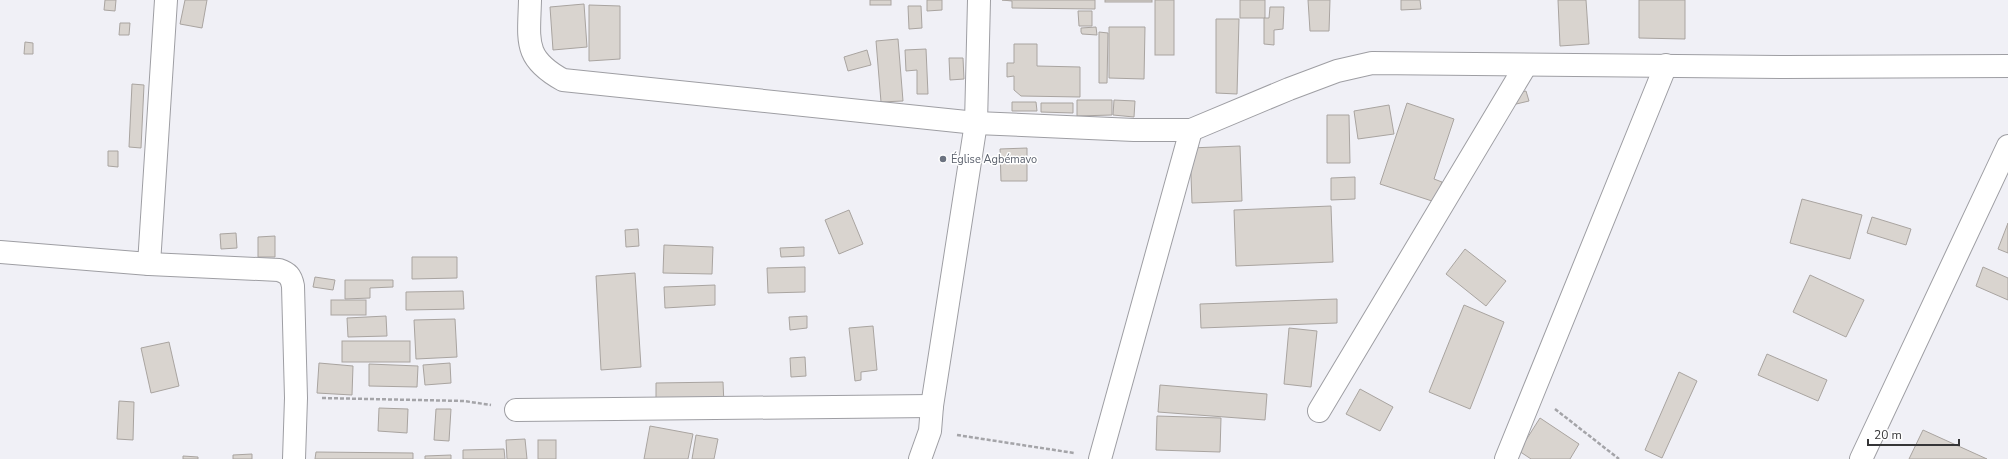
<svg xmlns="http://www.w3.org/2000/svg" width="2008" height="459" font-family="'Nunito Sans',sans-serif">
<rect width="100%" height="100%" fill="#f0f0f6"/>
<g fill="#d9d4cf" stroke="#a9a4a0">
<path d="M105 0H116L115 11 104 10Z"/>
<path d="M185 0H207L202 28 180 24Z"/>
<rect x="870" y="0" width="21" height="5"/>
<path d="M927 0H942V10L927 11Z"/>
<path d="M1002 0H1095V9L1012 8V1Z"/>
<rect x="1105" y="0" width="47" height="2"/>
<rect x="1155" y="0" width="19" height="55"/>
<rect x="1240" y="0" width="25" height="18"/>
<path d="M1308 0H1330L1329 31H1310Z"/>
<path d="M1401 0H1420L1421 9 1401 10Z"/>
<path d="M1558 0H1586L1589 44 1560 46Z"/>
<path d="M1639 0H1685V39L1639 38Z"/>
<path d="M584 4 587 47 553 50 550 7Z"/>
<path d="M589 5 620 6V59L589 61Z"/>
<path d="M908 6H921L922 28 909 29Z"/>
<path d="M1270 7H1284L1283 29 1274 30V45L1264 44V18H1269Z"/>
<path d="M1078 11H1092V26H1079Z"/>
<path d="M1216 19H1239L1237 94 1216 93Z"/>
<path d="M120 23H130L129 35H119Z"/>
<path d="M1096 27 1097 35 1082 34 1081 32V28Z"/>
<path d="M1109 27H1145L1144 79 1109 78Z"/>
<path d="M1099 32 1108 33 1107 83H1099Z"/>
<path d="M898 39 903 101 881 102 876 41Z"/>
<path d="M25 42 33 43V54H24Z"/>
<path d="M1014 44H1037V66L1080 67V97L1021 96 1014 90V76L1007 77V63H1014Z"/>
<path d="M926 49 928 94H917V70L906 71 905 50Z"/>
<path d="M867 50 871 65 848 71 844 57Z"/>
<path d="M949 58H963L964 79 950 80Z"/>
<path d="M132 84 144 85 141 148 129 147Z"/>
<path d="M1526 91 1529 101 1512 105 1509 95Z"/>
<path d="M1077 100H1112V115L1077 116Z"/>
<path d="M1114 100 1135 101 1134 117 1113 115Z"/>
<path d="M1012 102H1036L1037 111H1012Z"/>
<path d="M1041 103H1073V113L1041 112Z"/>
<path d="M1407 103 1454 119 1434 179 1442 182 1435 202 1380 184Z"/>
<path d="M1389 105 1394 134 1358 139 1354 111Z"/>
<path d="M1327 115H1349L1350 163H1327Z"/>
<path d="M1240 146 1242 201 1192 203 1190 148Z"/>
<path d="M1027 148V181H1001L1000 149Z"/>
<path d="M108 151H118V167L108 166Z"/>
<path d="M1355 177V199L1331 200V178Z"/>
<path d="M1802 199 1862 215 1850 259 1790 243Z"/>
<path d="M1331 206 1333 262 1236 266 1234 210Z"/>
<path d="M849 210 863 244 839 254 825 220Z"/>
<path d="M1872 217 1911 229 1906 245 1867 233Z"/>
<path d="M2008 223V253L1998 249Z"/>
<path d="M638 229 639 246 626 247 625 230Z"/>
<path d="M236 233 237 248 221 249 220 234Z"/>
<path d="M275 236V257H258V237Z"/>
<path d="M664 245 713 247 712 274 663 273Z"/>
<path d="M804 247V256L781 257 780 248Z"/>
<path d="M1465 249 1506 281 1486 306 1446 274Z"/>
<path d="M412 257H457V278L412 279Z"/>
<path d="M805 267V292L768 293 767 268Z"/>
<path d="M1983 267 2008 278V300L1976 286Z"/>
<path d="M635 273 641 367 601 370 596 276Z"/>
<path d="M1810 275 1864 300 1846 337 1793 312Z"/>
<path d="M315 277 335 280 333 290 313 287Z"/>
<path d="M345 280H393V287L370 288V298L345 299Z"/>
<path d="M715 285V305L665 308 664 287Z"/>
<path d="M463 291 464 309 406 310V292Z"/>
<path d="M1337 299V323L1201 328 1200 304Z"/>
<rect x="331" y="300" width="35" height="15"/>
<path d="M1464 305 1504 322 1470 409 1429 392Z"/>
<path d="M386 316 387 336 348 337 347 318Z"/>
<path d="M807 316V328L790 330 789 317Z"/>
<path d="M455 319 457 357 416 359 414 320Z"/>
<path d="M873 326 877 370 861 372V380L855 381 849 328Z"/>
<path d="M1289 328 1317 331 1311 387 1284 384Z"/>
<rect x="342" y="341" width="68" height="21"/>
<path d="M169 342 179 386 151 393 141 348Z"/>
<path d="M1767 354 1827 380 1818 401 1758 375Z"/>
<path d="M805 357 806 376 791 377 790 358Z"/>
<path d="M319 363 353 366 352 395 317 393Z"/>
<path d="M450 363 451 383 425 385 423 365Z"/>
<path d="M369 364 418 366 417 387 369 386Z"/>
<path d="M1679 372 1697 381 1662 458 1645 450Z"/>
<path d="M723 382 724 405 656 406V383Z"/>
<path d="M1160 385 1267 394 1265 420 1158 412Z"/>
<path d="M1360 389 1393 407 1380 431 1346 414Z"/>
<path d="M119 401 134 402 133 440 117 439Z"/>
<path d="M379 408 408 409 407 433 378 431Z"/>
<path d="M436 409H451L449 441 434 440Z"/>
<path d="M1157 416 1221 418 1220 452 1156 450Z"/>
<path d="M1540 418 1579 444 1570 459H1531L1519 451Z"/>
<path d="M650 426 693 434 688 459H644Z"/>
<path d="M1923 430 1987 459H1909Z"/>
<path d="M696 435 718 439 714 459H692Z"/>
<path d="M525 439 527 459H507L506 440Z"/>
<rect x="538" y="440" width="18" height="19"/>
<path d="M504 449 505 459H463V450Z"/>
<path d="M316 452 413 453V459H315Z"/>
<path d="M252 454V459H233V455Z"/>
<path d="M451 455V459H425V456Z"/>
<path d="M183 456 198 457V459H183Z"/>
</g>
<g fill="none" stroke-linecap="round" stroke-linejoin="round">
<defs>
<g id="street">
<path d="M530 0C529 41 523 58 563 80L976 123 1134 130H1191L1289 89 1337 71 1372 63 1785 67 2008 66"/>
<path d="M0 252 149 264 279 270C288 273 291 276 293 286L296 398 294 459"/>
<path d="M149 264 166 0"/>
<path d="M516 410 932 406"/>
<path d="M1319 411 1526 65"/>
<path d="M920 459 930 431 932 406 976 123 979 0"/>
<path d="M1100 459 1191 130"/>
<path d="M1506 459 1666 65"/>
<path d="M1861 459 2008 146"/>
</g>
</defs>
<use href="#street" stroke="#9e9ea3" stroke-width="24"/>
<g stroke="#a4a4a8" stroke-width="2.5" stroke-dasharray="4 2" stroke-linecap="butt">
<path d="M322 398 464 401 491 405"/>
<path d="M1555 409 1619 459"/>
<path d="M957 435 1074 453"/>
</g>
<use href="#street" stroke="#fff" stroke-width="22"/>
</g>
<circle fill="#6b7280" stroke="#fff" stroke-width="1.5" cx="943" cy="159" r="4"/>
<g text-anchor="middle" stroke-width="3" stroke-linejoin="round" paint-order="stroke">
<g font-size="11" fill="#5b616d" stroke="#fff" text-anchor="start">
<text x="951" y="163">Église Agbémavo</text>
</g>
</g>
<path d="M1868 439v6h91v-6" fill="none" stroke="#353537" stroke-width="2"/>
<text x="1874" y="439" font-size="12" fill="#353537" stroke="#ffffff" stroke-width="3" paint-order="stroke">20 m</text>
</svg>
